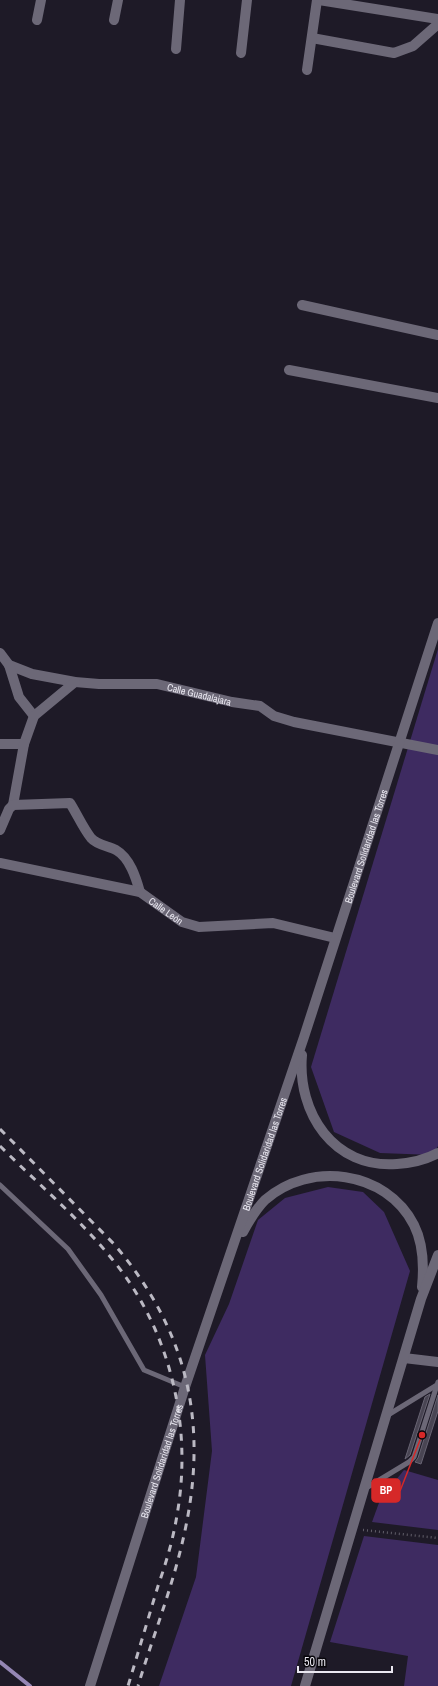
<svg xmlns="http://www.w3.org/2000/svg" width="438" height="1686" font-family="'Archivo Narrow',sans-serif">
<rect width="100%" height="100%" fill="#1e1a27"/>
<g fill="#3e2b61">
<path d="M438 649V1146L433 1155 380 1153 334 1132 311 1067Z"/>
<path d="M328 1187 363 1192 384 1212 410 1271 291 1686H159L196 1577 212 1451 205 1355 229 1304 258 1220 285 1198Z"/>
<path d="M404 1470 438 1480V1530L372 1522 380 1500Z"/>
<path d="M364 1536 438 1545V1686H404L408 1656 330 1642Z"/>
</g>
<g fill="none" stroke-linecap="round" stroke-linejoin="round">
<path stroke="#9587b5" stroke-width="4" d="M0 1662 30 1686"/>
</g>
<g fill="#494553" stroke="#686473">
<path d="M430 1394 410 1455 405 1459 425 1397Z"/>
<path d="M438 1395V1411L421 1464 415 1462 418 1458Z"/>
</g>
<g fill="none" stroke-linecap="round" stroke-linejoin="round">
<path stroke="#615e69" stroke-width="2.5" stroke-dasharray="1 3" stroke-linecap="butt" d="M363 1530 438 1538"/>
<g stroke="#6c6877" stroke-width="5">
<path d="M0 1185 68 1249 101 1295 144 1370 185 1387"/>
<path d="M388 1415 437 1385"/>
<path d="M366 1488 409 1462 414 1457 438 1382"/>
</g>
<g stroke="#6c6877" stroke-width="10">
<path d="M319 0 438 19"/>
<path d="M37 20 41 0"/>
<path d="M114 20 118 0"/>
<path d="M312 38 394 53 413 46 438 24"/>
<path d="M176 49 180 0"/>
<path d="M241 53 247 0"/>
<path d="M307 70 317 0"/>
<path d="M302 305 438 335"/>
<path d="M289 370 438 398"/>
<path id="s1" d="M0 653 9 665 32 674 75 682 99 684H157L232 702 260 706 274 716 294 722 438 750"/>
<path d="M9 665 19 697 34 716"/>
<path d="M0 744H24L34 716 75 682"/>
<path d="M13 805 24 744"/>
<path d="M0 830 9 809 13 805 70 803C77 814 83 828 91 838 97 845 108 846 116 850 130 858 136 878 140 892"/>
<path id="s2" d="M0 863 140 892 182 922 199 927 273 923 335 938"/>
<path d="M404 1358 438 1362"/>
</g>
<g stroke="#6c6877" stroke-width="10">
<path d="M302 1055C297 1113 334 1169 397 1164 411 1163 425 1160 438 1153"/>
<path d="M243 1232C249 1221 256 1209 265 1200 309 1161 386 1170 414 1225 423 1243 424 1267 422 1287"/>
<path id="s3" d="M90 1686 185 1387 304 1037 438 623"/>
<path d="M305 1686 421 1299 438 1255"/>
</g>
<g stroke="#bbb9c3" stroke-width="3" stroke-dasharray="7 7" stroke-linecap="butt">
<path d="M0 1129 114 1244C188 1331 209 1424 184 1535 173 1586 153 1636 138 1686"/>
<path d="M0 1146C37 1183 79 1218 112 1259 170 1329 193 1426 177 1515 173 1540 166 1563 158 1586 148 1619 138 1653 128 1686"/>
</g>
</g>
<g text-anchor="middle" stroke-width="3.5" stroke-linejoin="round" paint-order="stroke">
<g font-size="10" fill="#eae8f1" stroke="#08060b">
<text dy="4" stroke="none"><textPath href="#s1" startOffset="209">Calle Guadalajara</textPath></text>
<text dy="4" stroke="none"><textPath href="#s3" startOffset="884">Boulevard Solidaridad las Torres</textPath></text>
<text dy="4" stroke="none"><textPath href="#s2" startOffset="175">Calle León</textPath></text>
<text dy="4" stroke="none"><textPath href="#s3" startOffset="560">Boulevard Solidaridad las Torres</textPath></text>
<text dy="4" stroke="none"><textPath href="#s3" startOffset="236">Boulevard Solidaridad las Torres</textPath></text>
</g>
</g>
<path fill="none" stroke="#d62828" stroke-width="1.5" d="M422 1435L400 1491"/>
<circle fill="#d62828" stroke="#08060b" stroke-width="1.5" cx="422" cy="1435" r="4"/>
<rect fill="#d62828" stroke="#d62828" stroke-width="1.5" x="372" y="1479" width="28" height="23" rx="4"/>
<g font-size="11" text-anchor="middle" font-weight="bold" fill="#fff">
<text x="386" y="1494">BP</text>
</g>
<path d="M298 1666v6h94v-6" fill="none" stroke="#eae8f1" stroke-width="2"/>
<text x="304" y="1666" font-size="12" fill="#eae8f1" stroke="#08060b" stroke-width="3" paint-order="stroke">50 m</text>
</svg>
